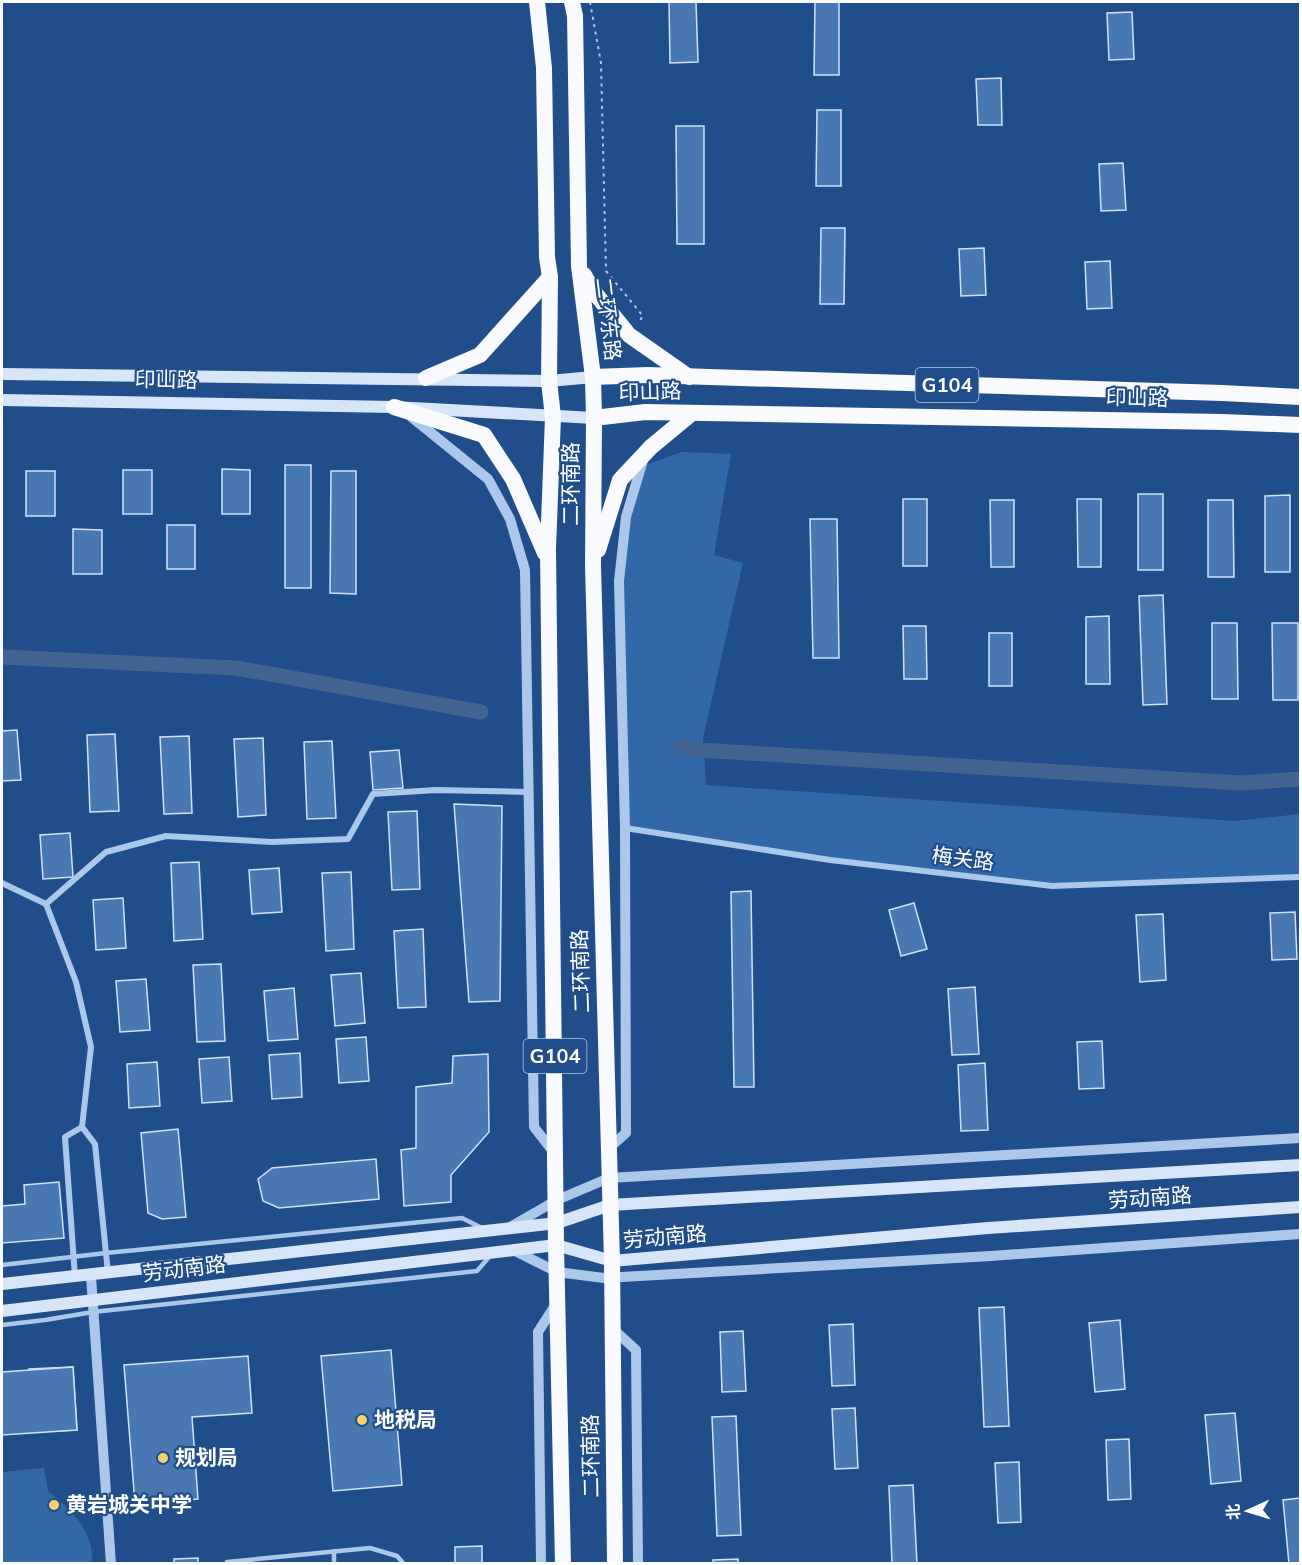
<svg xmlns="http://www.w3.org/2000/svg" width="1302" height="1565" font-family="Mulish,'Noto Sans SC',sans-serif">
<rect width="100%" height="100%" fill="#1f4e8a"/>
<g fill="#3368a8">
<path d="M682 452 731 454 714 555 743 563 703 738 706 785 1235 821 1300 814V877L1052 886 830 860 625 828 619 581 626 517 642 466Z"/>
<path d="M44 1468 48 1491C71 1510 94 1530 92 1563H2V1472Z"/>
</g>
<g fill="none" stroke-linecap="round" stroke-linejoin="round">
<g stroke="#426490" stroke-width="15">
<path d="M2 657 236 668 481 712"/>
<path d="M681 747 699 750 1241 783 1300 779"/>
</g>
</g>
<g fill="#4877b2" stroke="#d0e2f8" stroke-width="1.5">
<path d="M669 2H696L698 62 670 63Z"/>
<path d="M815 2H839V75H814Z"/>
<path d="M1132 12 1134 59 1109 60 1107 13Z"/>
<path d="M1001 78 1002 125H978L976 79Z"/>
<path d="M817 110H841V186H816Z"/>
<path d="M676 126H704V244H677Z"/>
<path d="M1123 163 1126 210 1101 211 1099 164Z"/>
<path d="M821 228H845L844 304H820Z"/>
<path d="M984 248 986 295 961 296 959 249Z"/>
<path d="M1110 261 1112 308 1087 309 1085 262Z"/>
<rect x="285" y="465" width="26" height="123"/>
<path d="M222 469 250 470V514H222Z"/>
<rect x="123" y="470" width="29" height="44"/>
<rect x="26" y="471" width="29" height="45"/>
<path d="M331 471H356V594L330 593Z"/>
<rect x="1138" y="494" width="25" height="76"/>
<path d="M1290 495V572H1265V496Z"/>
<rect x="903" y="499" width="24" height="67"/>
<path d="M1077 499H1101V567H1078Z"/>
<path d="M990 500H1014V567H991Z"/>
<path d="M1208 500H1233L1234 577H1208Z"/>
<path d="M810 519H837L839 658H813Z"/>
<rect x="167" y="525" width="28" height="44"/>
<path d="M73 529 102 530V574H73Z"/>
<path d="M1163 595 1167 704 1143 705 1139 596Z"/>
<path d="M1109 616 1110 684H1086V617Z"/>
<path d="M1212 623H1237L1238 699H1212Z"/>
<path d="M1272 623H1298V700H1273Z"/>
<path d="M903 626H926L927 679H904Z"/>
<rect x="989" y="633" width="23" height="53"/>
<path d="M17 730 21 780 2 781V731Z"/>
<path d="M115 734 119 811 90 812 87 735Z"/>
<path d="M189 736 192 813 164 814 160 737Z"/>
<path d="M263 738 266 815 238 817 234 739Z"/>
<path d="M332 741 336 818 307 819 304 742Z"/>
<path d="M399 750 403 788 373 790 370 752Z"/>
<path d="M454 804 502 806 500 1001 469 1002Z"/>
<path d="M417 811 420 889 392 890 388 812Z"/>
<path d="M70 833 73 877 43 879 40 835Z"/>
<path d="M199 862 203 939 174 941 171 863Z"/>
<path d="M279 868 282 912 252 914 249 870Z"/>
<path d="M351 872 354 949 326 951 322 873Z"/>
<path d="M751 891 754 1087H734L731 892Z"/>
<path d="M123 898 126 948 96 950 93 900Z"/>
<path d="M914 903 927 949 901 956 889 910Z"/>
<path d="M1295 912 1297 959 1272 960 1270 913Z"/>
<path d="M1163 914 1166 980 1140 982 1136 915Z"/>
<path d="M423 929 426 1007 398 1008 394 931Z"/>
<path d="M221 964 225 1041 197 1042 193 965Z"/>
<path d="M361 973 365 1023 335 1026 331 975Z"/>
<path d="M146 979 150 1030 120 1032 116 981Z"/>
<path d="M975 987 979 1054 952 1055 948 989Z"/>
<path d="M294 988 298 1039 268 1041 264 991Z"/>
<path d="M366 1037 369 1081 339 1083 336 1039Z"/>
<path d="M1102 1041 1104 1088 1079 1089 1077 1042Z"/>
<path d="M300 1053 302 1097 272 1099 269 1055Z"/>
<path d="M488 1054 489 1132 451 1175V1202L404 1206 401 1150 416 1148V1087L452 1083 453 1056Z"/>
<path d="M229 1057 232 1101 202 1103 199 1059Z"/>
<path d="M157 1062 160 1106 129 1108 127 1064Z"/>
<path d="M985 1063 988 1130 961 1131 958 1065Z"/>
<path d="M178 1129 186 1217 162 1219 148 1213 141 1133Z"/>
<path d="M376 1159 379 1199 279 1208 263 1201 258 1179 272 1168Z"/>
<path d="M59 1182 64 1238 2 1243V1206L25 1204 24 1185Z"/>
<path d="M1004 1307 1009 1426 984 1427 979 1308Z"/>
<path d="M1120 1320 1125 1389 1095 1392 1089 1323Z"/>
<path d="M853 1324 855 1385 832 1386 829 1325Z"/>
<path d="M743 1331 746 1391 722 1392 720 1332Z"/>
<path d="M391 1350 402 1485 333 1491 321 1356Z"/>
<path d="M248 1356 252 1413 192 1417 198 1499 135 1504 124 1365Z"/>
<path d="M73 1367 77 1430 33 1432 29 1369Z"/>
<path d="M73 1367 77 1430 2 1435V1372Z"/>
<path d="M855 1408 858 1468 835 1469 832 1409Z"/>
<path d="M1235 1413 1241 1481 1211 1484 1205 1415Z"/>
<path d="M736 1416 741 1535 717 1536 712 1417Z"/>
<path d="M1129 1439 1131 1499 1108 1500 1106 1440Z"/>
<path d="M1019 1462 1021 1522 998 1523 995 1463Z"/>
<path d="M913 1485 917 1564H892L889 1486Z"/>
<path d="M1300 1498V1564H1289L1283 1500Z"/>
<path d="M482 1546V1564H455V1547Z"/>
<path d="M198 1558V1564H174V1559Z"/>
<path d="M738 1559V1564H713V1560Z"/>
</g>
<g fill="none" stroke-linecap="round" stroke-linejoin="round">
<path stroke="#abc8eb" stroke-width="2" stroke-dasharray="3 4.5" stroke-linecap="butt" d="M590 2 601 63 606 271 643 316 638 323"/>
<g stroke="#abc8eb" stroke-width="4.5">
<path d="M2 1265 106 1253 462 1218 480 1227"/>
<path d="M2 1325 45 1320 93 1312 477 1271 490 1256"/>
<path d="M334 1551V1564"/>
<path d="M226 1564 227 1562 370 1548 397 1556 404 1564"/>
</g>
<g stroke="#abc8eb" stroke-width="6">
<path d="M625 828 830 860 1052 886 1300 877"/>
<path d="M2 883 46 904 76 982 91 1047 82 1127 95 1144 108 1273"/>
<path d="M46 904 106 852 166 836 272 842 348 839 373 794 436 790 529 792"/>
<path d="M75 1277 65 1137 82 1127"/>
</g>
<g stroke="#abc8eb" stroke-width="10">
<path d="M409 415 488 479 510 519 525 570 534 1127 555 1154"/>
<path d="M609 1148 626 1133 625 828 619 581 626 517 644 457"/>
<path d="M510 1227 557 1200 609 1178 1300 1138"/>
<path d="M513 1250 557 1272 604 1278 991 1256 1300 1234"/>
<path d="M91 1276 111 1564"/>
<path d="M613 1329 636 1350 638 1564"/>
<path d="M541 1564 538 1332 556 1304"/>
</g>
<g stroke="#d7e5f9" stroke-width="12">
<path d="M2 374 549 381 593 377"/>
<path d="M2 400 394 407 594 418"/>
<path d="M2 1284 557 1223 610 1205 1300 1165"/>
<path d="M2 1311 556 1245 612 1261 988 1228 1300 1207"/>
</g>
<g stroke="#f8fafe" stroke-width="16">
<path d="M537 2 544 68 547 257 550 277 549 381 553 417 548 549 556 1245 563 1564"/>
<path d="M572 2 575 16 579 266 593 377 594 418 593 566 612 1261 615 1564"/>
<path d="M584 275 594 292 629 335 689 377"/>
<path d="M593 377 648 375 1222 393 1300 397"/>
<path d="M426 378 480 355 550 277"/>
<path d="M394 407 484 435 513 479 545 553"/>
<path d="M594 418 645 412 1222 422 1300 425"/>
<path d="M598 550 620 480 651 447 692 413"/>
</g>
</g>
<g fill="#f9d06b" stroke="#1f4e8a" stroke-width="2">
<circle cx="362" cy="1420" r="6"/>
<circle cx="163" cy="1458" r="6"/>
<circle cx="54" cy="1505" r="6"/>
</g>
<g text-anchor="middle" stroke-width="4.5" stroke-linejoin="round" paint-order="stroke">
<g fill="#1f4e8a" stroke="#bccadc" stroke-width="1.5">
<rect x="915.5" y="368" width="63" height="34" rx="4.5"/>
<rect x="523.5" y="1039" width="63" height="34" rx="4.5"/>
</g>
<g font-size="20" font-weight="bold" fill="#fff">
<text x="947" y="392">G104</text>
<text x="555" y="1063">G104</text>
</g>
<g font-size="21" fill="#fff" stroke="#1f4e8a">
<text transform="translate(608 319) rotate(83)" y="7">二环东路</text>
<text transform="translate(166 380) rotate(1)" y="7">印山路</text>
<text transform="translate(650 392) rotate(-2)" y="7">印山路</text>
<text transform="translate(1137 398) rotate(1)" y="7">印山路</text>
<text transform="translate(571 484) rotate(-90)" y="7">二环南路</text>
<text transform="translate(963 859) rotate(7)" y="7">梅关路</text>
<text transform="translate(581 971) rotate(-92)" y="7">二环南路</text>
<text transform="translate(1150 1198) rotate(-4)" y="7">劳动南路</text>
<text transform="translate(665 1237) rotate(-5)" y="7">劳动南路</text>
<text transform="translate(184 1269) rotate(-7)" y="7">劳动南路</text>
<text transform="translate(591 1456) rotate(-91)" y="7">二环南路</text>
</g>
<g font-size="21" font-weight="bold" fill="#fff" stroke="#1f4e8a" text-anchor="start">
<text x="374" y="1427">地税局</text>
<text x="175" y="1465">规划局</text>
<text x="66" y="1512">黄岩城关中学</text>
</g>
</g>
<rect width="1302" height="1565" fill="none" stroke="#ffffff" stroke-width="6"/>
<g transform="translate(1248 1511) rotate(266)" stroke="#1f4e8a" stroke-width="4.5" paint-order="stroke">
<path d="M0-4.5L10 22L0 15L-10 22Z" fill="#ffffff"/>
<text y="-9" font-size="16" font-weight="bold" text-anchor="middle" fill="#ffffff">北</text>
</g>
</svg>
